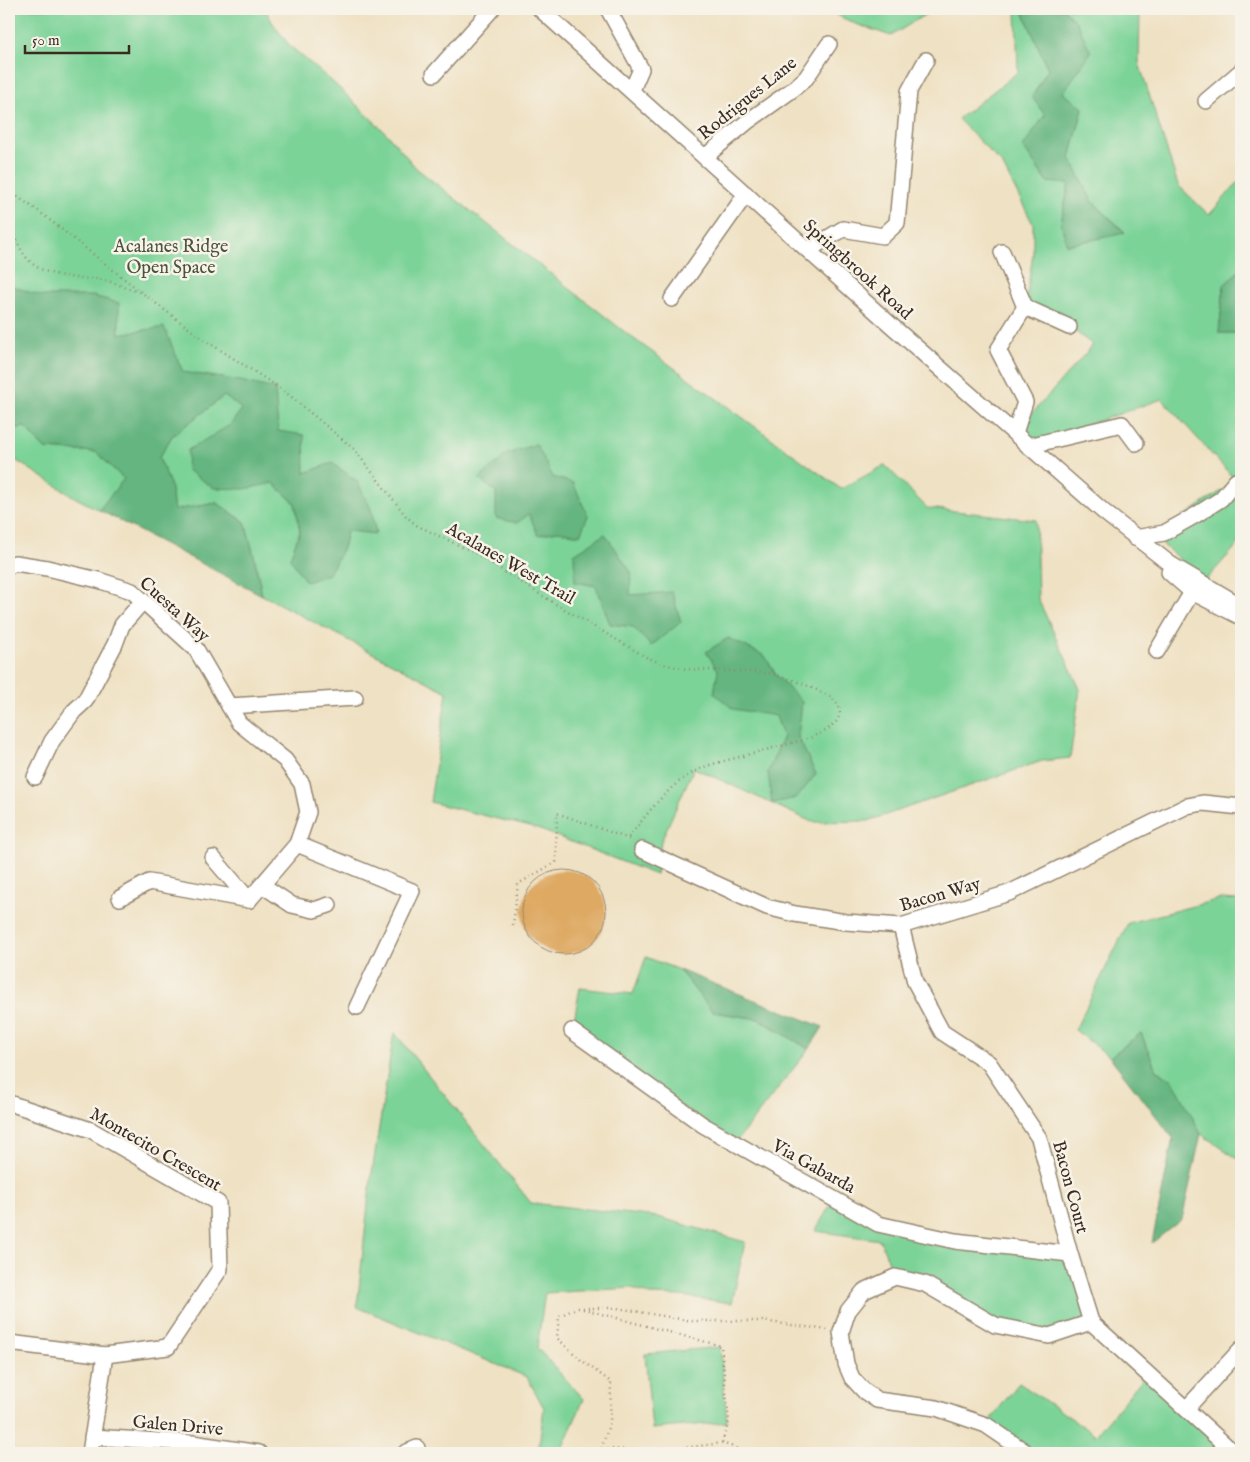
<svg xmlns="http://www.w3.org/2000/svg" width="1250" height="1462" font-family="'IM FELL English',serif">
<rect width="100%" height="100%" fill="#f7f3e8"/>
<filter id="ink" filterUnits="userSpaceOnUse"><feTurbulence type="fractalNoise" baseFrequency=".02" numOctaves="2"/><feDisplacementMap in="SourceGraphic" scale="10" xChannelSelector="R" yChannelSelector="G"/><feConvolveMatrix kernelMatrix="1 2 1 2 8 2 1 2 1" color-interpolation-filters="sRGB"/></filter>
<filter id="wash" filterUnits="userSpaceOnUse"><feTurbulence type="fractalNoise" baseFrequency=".0096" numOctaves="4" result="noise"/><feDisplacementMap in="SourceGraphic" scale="20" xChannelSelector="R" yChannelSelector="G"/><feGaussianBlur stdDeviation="1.12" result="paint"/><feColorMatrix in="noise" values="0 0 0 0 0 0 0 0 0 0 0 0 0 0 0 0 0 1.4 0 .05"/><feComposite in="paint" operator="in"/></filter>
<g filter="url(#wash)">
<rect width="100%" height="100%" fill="#efe1c3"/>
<g fill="#7cd398" stroke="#5c7e5b" fill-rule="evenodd">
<path d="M9 9H265L274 25 290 46 335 84 387 134 416 168 630 336 841 489 885 465 927 508 1036 520 1038 599 1080 689 1070 758 1042 761 868 821 812 822 694 768 661 841 656 875 538 829 430 802 447 692 262 595 254 556 245 522 217 503 174 510 170 484 159 458 172 436 191 421 9 398ZM305 473 347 531 343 548 290 558 300 531 295 503 273 483Z"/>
<path d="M825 9H934L891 36 853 23Z"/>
<path d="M1016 9H1022L1048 69 1032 97 1045 115 1069 184 1061 223 1067 245 1125 232 1092 201 1070 158 1083 108 1062 93 1077 24 1064 9H1140L1139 63 1178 185 1209 215 1241 179V269L1224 285 1219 333H1241V541L1205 581 1154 537 1236 481 1162 399 1028 446 1015 433 1093 345 1069 327 1025 307 1033 254V224L1002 164 958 119 1018 72Z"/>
<path d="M25 427 45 449 96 452 124 479 99 510 76 498 9 456V429Z"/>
<path d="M1220 899 1241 900V1161L1201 1134 1173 1081 1156 1070 1141 1033 1110 1057 1075 1030 1128 923Z"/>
<path d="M646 957 679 970 713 1012 759 1019 809 1049 735 1143 572 1031 580 988 633 994Z"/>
<path d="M394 1032 531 1203 658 1217 745 1242 732 1303 681 1296 650 1295 632 1288 545 1293 537 1348 584 1399 560 1453H538L544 1408 527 1377 357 1307 370 1185Z"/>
<path d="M834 1199 878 1224 1070 1254 1091 1322 1042 1335 995 1325 895 1277 880 1240 815 1231Z"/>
<path d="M720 1347 727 1422 652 1429 645 1354Z"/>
<path d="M1147 1373 1234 1453H1027L986 1425 1019 1383 1096 1435Z"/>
</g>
<g fill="#65b580" stroke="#50704f">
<path d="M1022 9H1064L1077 23 1091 52 1063 93 1083 108 1070 158 1092 201 1125 233 1067 245 1061 223 1069 184 1047 182 1023 147 1045 115 1032 97 1048 69Z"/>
<path d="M1241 269V333H1219L1224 285Z"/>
<path d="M9 285 41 296H93L119 303V334L164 327 183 372 236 380 275 389 278 431 304 435 305 473 332 463 357 481 371 509 376 534 347 531 343 548 329 574 306 582 290 558 300 531 295 503 273 483 245 489 214 488 187 470 188 450 230 425 242 409 224 396 172 436 159 458 170 484 174 510 217 503 245 522 254 556 262 595 99 510 124 479 96 452 45 449 25 427 9 429Z"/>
<path d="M536 444 553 477 573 483 588 516 580 535 558 531 538 535 529 514 517 523 496 518V492L479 479 507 454Z"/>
<path d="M605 534 631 572 630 595 672 592 681 622 651 646 633 627 610 624 596 586 575 582 574 554Z"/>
<path d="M728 638 765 656 776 675 802 702 798 737 816 774 797 798 772 803 768 772 783 736 776 716 733 709 714 693 718 670 706 652Z"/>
<path d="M679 970 823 1027 809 1049 759 1019 713 1012Z"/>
<path d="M1141 1033 1156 1070 1173 1080 1201 1134 1182 1219 1152 1243 1173 1138 1110 1057Z"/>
</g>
<g id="blocks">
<circle fill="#dea962" cx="564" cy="912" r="42"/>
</g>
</g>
<g filter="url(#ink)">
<use href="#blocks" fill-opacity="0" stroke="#958670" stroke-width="1"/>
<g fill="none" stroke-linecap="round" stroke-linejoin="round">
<defs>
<g id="minor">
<path d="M540 9 892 326 1104 512 1170 564 1241 606"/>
<path d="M608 9 641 69 632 90"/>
<path d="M434 74 492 9"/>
<path d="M1206 101 1241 71"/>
<path d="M706 156 747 122 792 90 806 78 829 44"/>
<path d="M808 250 843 229 883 236 897 223 909 91 926 60"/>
<path d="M1002 252 1025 307 998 350 1025 402 1015 433"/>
<path d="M672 299 746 194"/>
<path d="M1025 307 1069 327"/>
<path d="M1028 446 1122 424 1136 443"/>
<path d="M1135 538 1164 533 1196 515 1221 499 1236 481 1241 482"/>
<path d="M9 566 15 563 47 568 98 580 132 591 196 649 239 723 285 760 302 784 308 812 297 844 249 900"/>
<path d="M1169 572 1192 592 1241 617"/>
<path d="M1157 651 1192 592"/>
<path d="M229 706 355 698"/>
<path d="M35 777 52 741 74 711 85 701 115 644 122 625 143 601"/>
<path d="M297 844 412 891 357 1007"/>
<path d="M642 850 767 907 795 914 846 922 901 926 1009 893 1187 806 1203 803 1241 807"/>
<path d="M213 858 249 900"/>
<path d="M262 885 292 905 314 910 329 905"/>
<path d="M120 898 149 882 249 900"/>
<path d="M901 926 915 982 942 1032 989 1063 1039 1138 1070 1254 1091 1322 1234 1453"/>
<path d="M572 1031 703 1125 878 1224 955 1241 1070 1254"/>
<path d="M9 1103 91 1130 218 1203 220 1269 168 1347 105 1355 9 1343"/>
<path d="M1186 1409 1241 1349"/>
<path d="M92 1437 192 1443 259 1453"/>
<path d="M90 1453 105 1355"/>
<path d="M405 1453 417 1448"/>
<path d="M1027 1453 986 1425 936 1408 877 1400 864 1391 852 1378 846 1364 841 1332 848 1311 864 1291 895 1277 925 1284 995 1325 1049 1336 1091 1322"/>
</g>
</defs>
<use href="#minor" stroke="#958670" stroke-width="18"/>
<g stroke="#958670" stroke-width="2.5" stroke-dasharray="1 4" stroke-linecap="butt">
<path d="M9 191 37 210 141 292 203 339 283 390 354 449 406 516 416 525 475 553 549 600 646 657 663 664 686 669 770 673 802 683 831 697 839 706 840 714 837 721 827 730 810 738 713 764C674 776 653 807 628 838"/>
<path d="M9 221C24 262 31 272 76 278 85 279 94 278 103 280 115 282 127 289 139 292"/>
<path d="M513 925 518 884 556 862 557 813 629 839"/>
<path d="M583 1309 721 1346 729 1421 722 1443"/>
<path d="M602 1449 661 1451 722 1443 750 1453"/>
<path d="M600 1453 610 1422 611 1382 581 1360 557 1338 559 1316 577 1308H617L692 1321H762L828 1330"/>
</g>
<use href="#minor" stroke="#fff" stroke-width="15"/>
</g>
</g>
<g text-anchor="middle" stroke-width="5" stroke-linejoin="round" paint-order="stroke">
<g font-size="18" fill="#3b2a1e" stroke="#f7f3e8">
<text transform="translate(747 98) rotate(-39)" y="6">Rodrigues Lane</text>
<text transform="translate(858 269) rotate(42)" y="6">Springbrook Road</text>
<text transform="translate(511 563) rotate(30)" y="6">Acalanes West Trail</text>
<text transform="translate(175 609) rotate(42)" y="6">Cuesta Way</text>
<text transform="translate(940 894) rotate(-16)" y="6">Bacon Way</text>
<text transform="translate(156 1149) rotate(30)" y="6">Montecito Crescent</text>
<text transform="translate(814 1166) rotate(29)" y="6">Via Gabarda</text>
<text transform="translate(1071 1187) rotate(75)" y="6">Bacon Court</text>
<text transform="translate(178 1425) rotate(5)" y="6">Galen Drive</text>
</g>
<g font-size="18" fill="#4b543c" stroke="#f7f3e8">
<text x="171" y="252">Acalanes Ridge<tspan x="171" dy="21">Open Space</tspan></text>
</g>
</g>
<rect width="1250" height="1462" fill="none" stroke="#f7f3e8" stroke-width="30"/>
<path d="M25 45v8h104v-8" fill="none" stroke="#3b2a1e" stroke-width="2.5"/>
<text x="32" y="45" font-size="15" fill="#3b2a1e" stroke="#f7f3e8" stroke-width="4" paint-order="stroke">50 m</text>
</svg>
